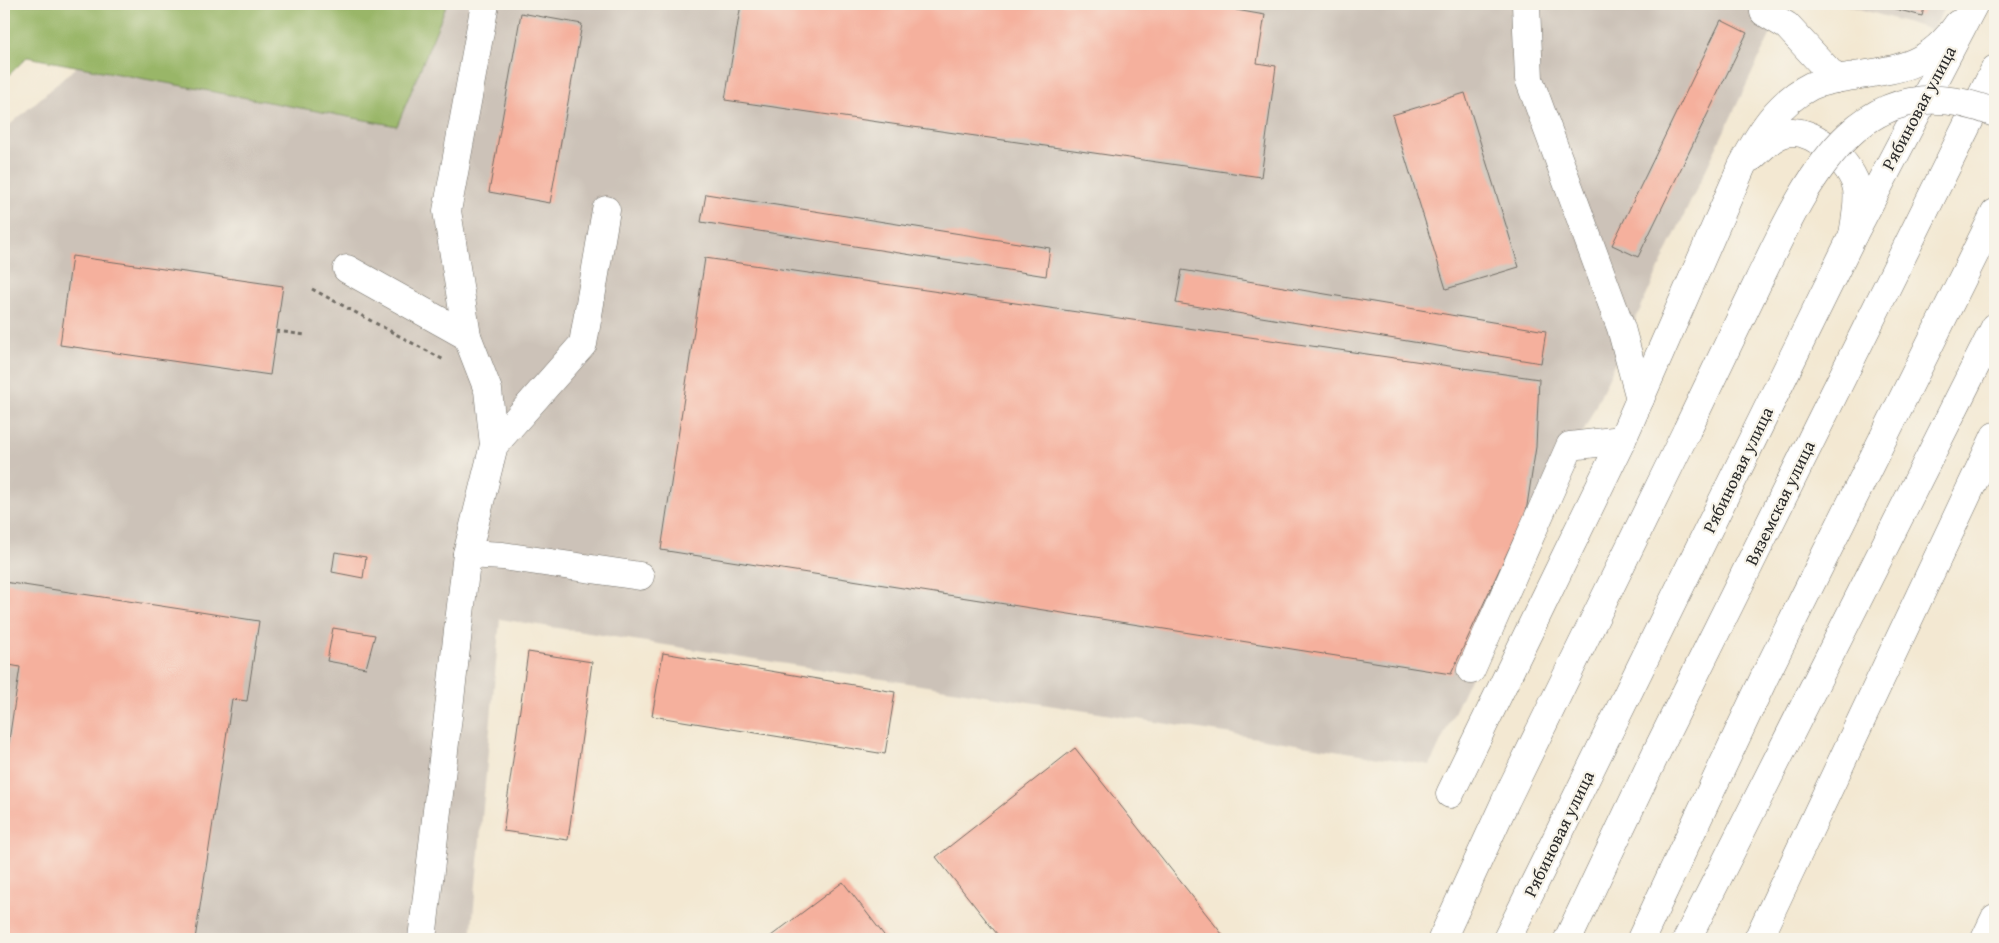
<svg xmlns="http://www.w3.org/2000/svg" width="1999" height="943" font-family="'Gentium Book Plus',serif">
<rect width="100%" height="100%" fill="#f7f3e8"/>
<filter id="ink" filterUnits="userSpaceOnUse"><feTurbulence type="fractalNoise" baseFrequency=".02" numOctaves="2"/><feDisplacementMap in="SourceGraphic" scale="10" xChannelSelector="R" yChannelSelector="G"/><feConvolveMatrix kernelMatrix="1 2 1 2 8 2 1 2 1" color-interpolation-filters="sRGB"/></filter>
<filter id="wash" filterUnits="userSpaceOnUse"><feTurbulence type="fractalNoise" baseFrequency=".0096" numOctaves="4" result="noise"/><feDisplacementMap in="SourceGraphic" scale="20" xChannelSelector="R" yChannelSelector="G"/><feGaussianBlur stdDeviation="1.12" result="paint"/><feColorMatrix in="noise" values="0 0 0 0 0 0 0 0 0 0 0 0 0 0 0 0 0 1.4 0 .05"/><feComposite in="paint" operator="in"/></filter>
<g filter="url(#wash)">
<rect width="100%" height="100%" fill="#f3e8d2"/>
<g fill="#ccc2b8">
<path d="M149 4H1785L1667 251 1430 765 500 619 471 939H4V130Z"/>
<path d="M1842 4H1946L1933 30Z"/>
</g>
<path fill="#99b668" stroke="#62704a" d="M4 4H447L397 126 27 57 4 80Z"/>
<g id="blocks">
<g fill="#f5b09d">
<path d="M741 4H1237L1236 10 1265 15 1257 63 1276 66 1261 177 725 100Z"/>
<path d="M1877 4H1925L1922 16Z"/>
<path d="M521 13 582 24 550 203 489 192Z"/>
<path d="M1721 20 1747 33 1638 257 1612 245Z"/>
<path d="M1465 93 1519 267 1446 289 1392 115Z"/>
<path d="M706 194 1050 248 1046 276 701 222Z"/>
<path d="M72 256 283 286 270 375 60 345Z"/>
<path d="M705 258 1539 379 1536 447 1526 512 1451 674 661 550Z"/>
<path d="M1182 270 1546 331 1541 363 1176 303Z"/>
<path d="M335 552 366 557 363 578 332 572Z"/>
<path d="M4 582 259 621 247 701 232 699 195 939H4V746L8 747 20 667 4 664Z"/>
<path d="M333 628 375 635 366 668 327 661Z"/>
<path d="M528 652 592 662 568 840 503 831Z"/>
<path d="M663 653 895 692 885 754 652 716Z"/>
<path d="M1075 748 1226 939H1001L936 857Z"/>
<path d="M843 882 887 939H767Z"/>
</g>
</g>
</g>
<g filter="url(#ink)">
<use href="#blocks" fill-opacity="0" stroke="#716d65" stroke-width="1"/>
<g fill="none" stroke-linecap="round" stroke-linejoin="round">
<defs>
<g id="minor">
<path d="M1526 4 1529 79 1621 328 1640 399"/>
<path d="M1764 12 1787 26 1836 79"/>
<path d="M1752 157C1763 147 1775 133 1791 132 1816 130 1853 165 1857 189 1859 204 1855 221 1853 235"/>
<path d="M347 269 467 336 488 390 494 445"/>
<path d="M467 336 447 211 485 4"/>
<path d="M467 554 503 556 640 576"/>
<path d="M1471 670 1570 446 1622 440"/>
<path d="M1450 794 1622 440 1742 166C1759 134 1777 103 1811 86 1822 81 1836 79 1848 77 1897 69 1928 68 1958 24"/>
<path d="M422 939 467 554 494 445 583 344 606 210"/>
<path d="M1985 939 1995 918"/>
</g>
<g id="major">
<path d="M1442 939 1506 800 1687 430"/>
<path d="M1507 939 1853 235 1974 4"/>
<path d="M1568 939 1658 749 1995 69"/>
<path d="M1641 939 1765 676 1995 213"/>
<path d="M1687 939 1995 327"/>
<path d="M1758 939 1995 436"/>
</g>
</defs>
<use href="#minor" stroke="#716d65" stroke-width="29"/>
<use href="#major" stroke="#716d65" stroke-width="29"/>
<g stroke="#716d65" stroke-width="3" stroke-dasharray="4 4" stroke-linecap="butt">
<path d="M312 289 444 360"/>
<path d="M276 331 306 335"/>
</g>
<use href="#minor" stroke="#fff" stroke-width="28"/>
<use href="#major" stroke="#fff" stroke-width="28"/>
<defs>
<path id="major-bridge" d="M1687 430C1711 380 1735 330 1759 280 1807 181 1860 59 1995 113"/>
</defs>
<use href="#major-bridge" stroke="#716d65" stroke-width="29" stroke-linecap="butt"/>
<use href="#major-bridge" stroke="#fff" stroke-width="28"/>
</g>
</g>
<g text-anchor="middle" stroke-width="4.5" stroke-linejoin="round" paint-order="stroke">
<g font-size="18" fill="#2b2b2b" stroke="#f7f3e8">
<text transform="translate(1919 108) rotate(-62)" y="6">Рябиновая улица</text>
<text transform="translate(1738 470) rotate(-64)" y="6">Рябиновая улица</text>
<text transform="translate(1780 503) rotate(-64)" y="6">Вяземская улица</text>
<text transform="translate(1559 834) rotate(-64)" y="6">Рябиновая улица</text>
</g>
</g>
<rect width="1999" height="943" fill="none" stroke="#f7f3e8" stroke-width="20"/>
</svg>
